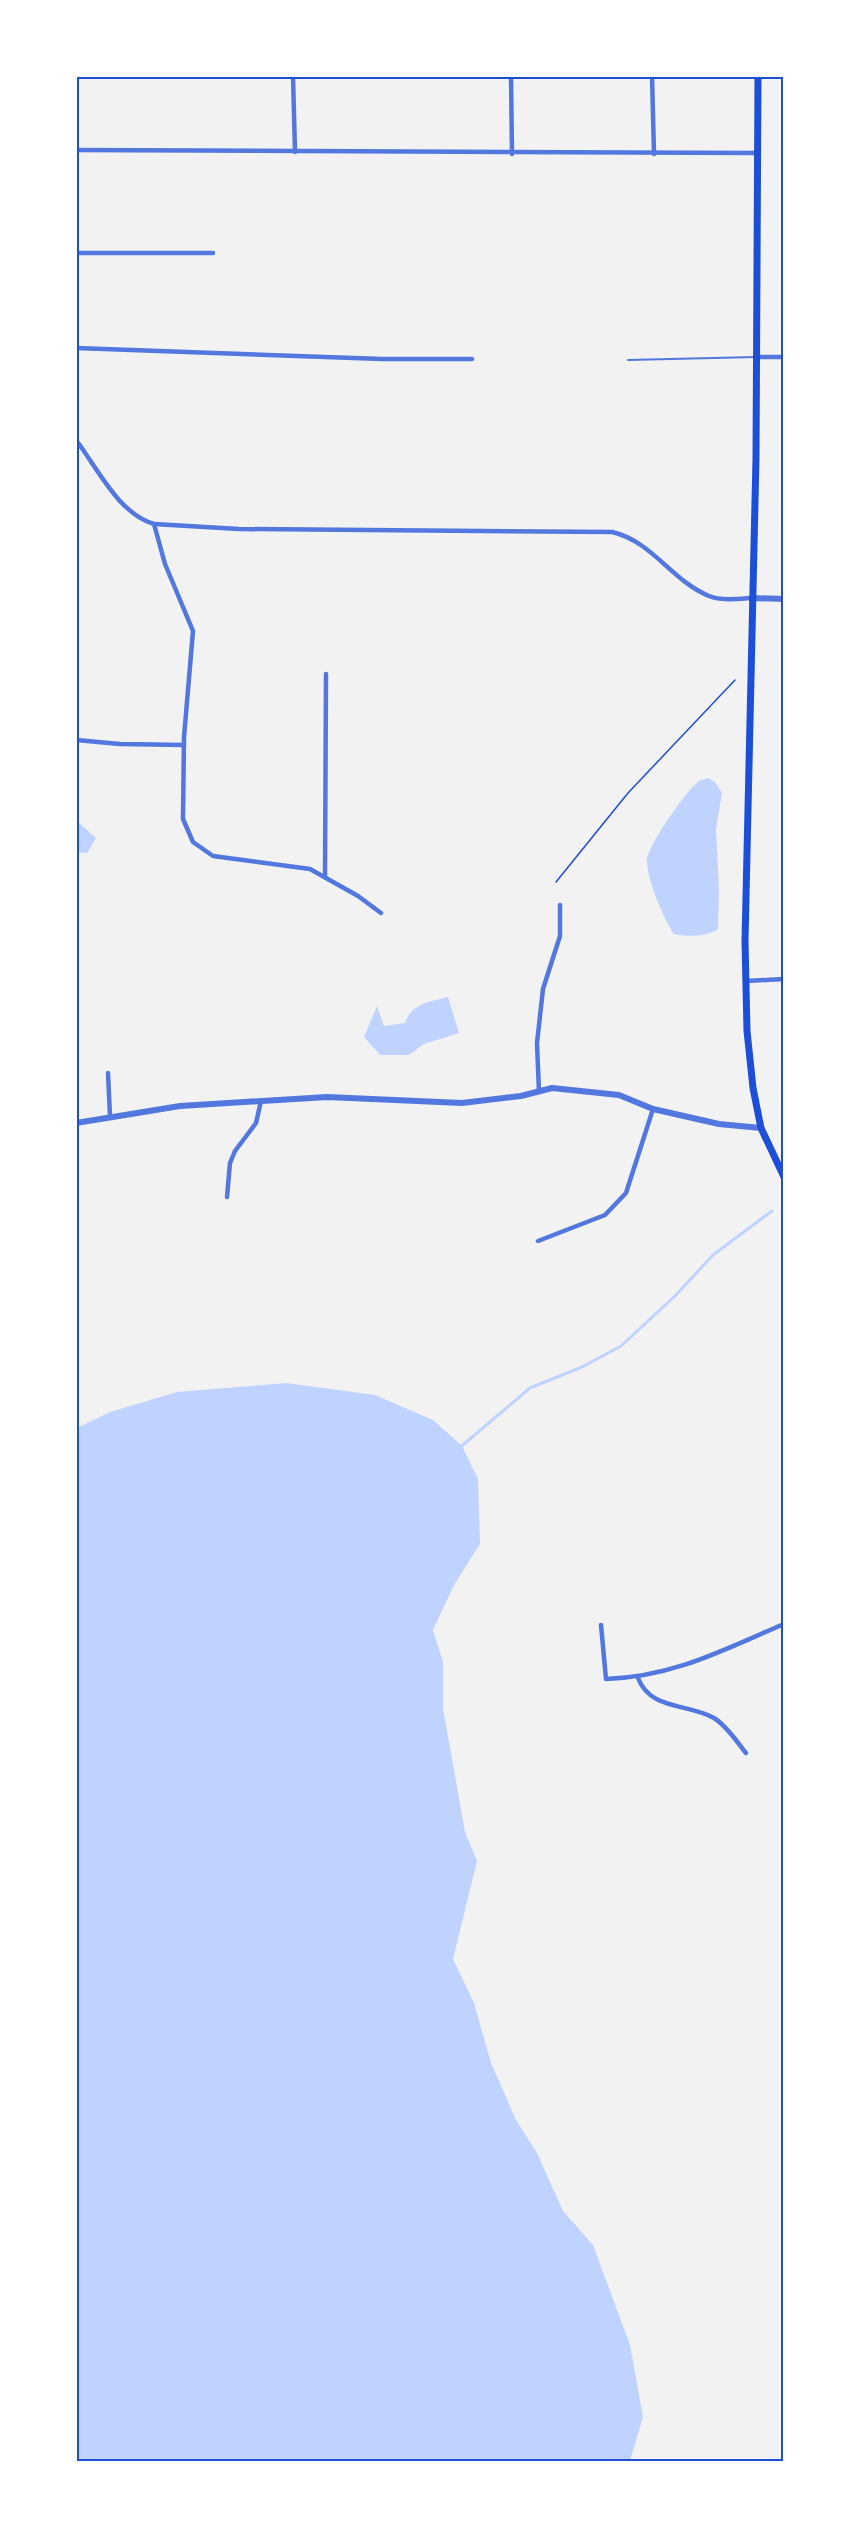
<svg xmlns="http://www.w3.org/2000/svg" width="860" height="2538" font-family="Commissioner,sans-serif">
<rect width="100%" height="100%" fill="#f2f2f2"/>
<g fill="#bfd3fe">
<path d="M708 778 715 782 722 793 716 829 719 890 718 929C707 937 686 937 674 934 664 919 647 880 647 861 646 848 688 788 699 781 701 780 706 779 708 778Z"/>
<path d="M77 821 96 838 87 853 77 852Z"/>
<path d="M448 997 459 1033 424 1044 409 1055H380L364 1037 377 1006 384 1026 405 1023C412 1003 430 1002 448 997Z"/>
<path d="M286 1383 375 1395 433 1420 462 1446 478 1479 480 1544 454 1585 433 1630 443 1662V1708L465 1832 477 1861 453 1959 474 2003 491 2063 516 2120 537 2153 563 2211 593 2245 630 2345 643 2417 630 2461H77V1428L110 1412 177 1392Z"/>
</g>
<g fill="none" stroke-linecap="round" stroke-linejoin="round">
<path stroke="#bfd3fe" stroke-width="3" d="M458 1449 530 1388 582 1367 621 1346 675 1296 713 1255 772 1211"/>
<path stroke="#1d4ed8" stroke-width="1.5" d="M556 882 628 793 735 680"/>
<path stroke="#5277de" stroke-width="2" d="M628 360 756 357"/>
<g stroke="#5277de" stroke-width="4.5">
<path d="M293 76 295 152"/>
<path d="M511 76 512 154"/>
<path d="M652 76 654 154"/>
<path d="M76 150 757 153"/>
<path d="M76 253H213"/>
<path d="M76 348 382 359H472"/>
<path d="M756 357H784"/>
<path d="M76 440C98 469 119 514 154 524L165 564 193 631 184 737 183 819 193 842 213 856 310 869 358 896 381 913"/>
<path d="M154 524 239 529 612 532C652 541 672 581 709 596 722 601 738 599 751 598"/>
<path d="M76 740 120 744 184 745"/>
<path d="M325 877 326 674"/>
<path d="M746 981 784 979"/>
<path d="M108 1073 110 1116"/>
<path d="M539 1092 537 1043 543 989 560 936V905"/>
<path d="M227 1197 230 1163 235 1151 256 1123 261 1101"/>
<path d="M538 1241 605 1215 626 1193 653 1109"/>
<path d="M601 1625 606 1679C673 1677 723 1650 784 1624"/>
<path d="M638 1678C651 1711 688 1703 714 1718 727 1726 737 1742 746 1753"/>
</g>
<g stroke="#5277de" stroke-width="6">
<path d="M751 598 784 599"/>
<path d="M76 1123 180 1106 327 1097 462 1103 521 1096 552 1088 619 1095 653 1109 719 1124 761 1128"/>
</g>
<path stroke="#1d4ed8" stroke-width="7" d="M758 76 756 458 745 941 747 1031 753 1088 761 1128 784 1177"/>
</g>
<rect width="860" height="2538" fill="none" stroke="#ffffff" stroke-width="156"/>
<rect x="78" y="78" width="704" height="2382" fill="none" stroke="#1d4ed8" stroke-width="2"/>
</svg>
